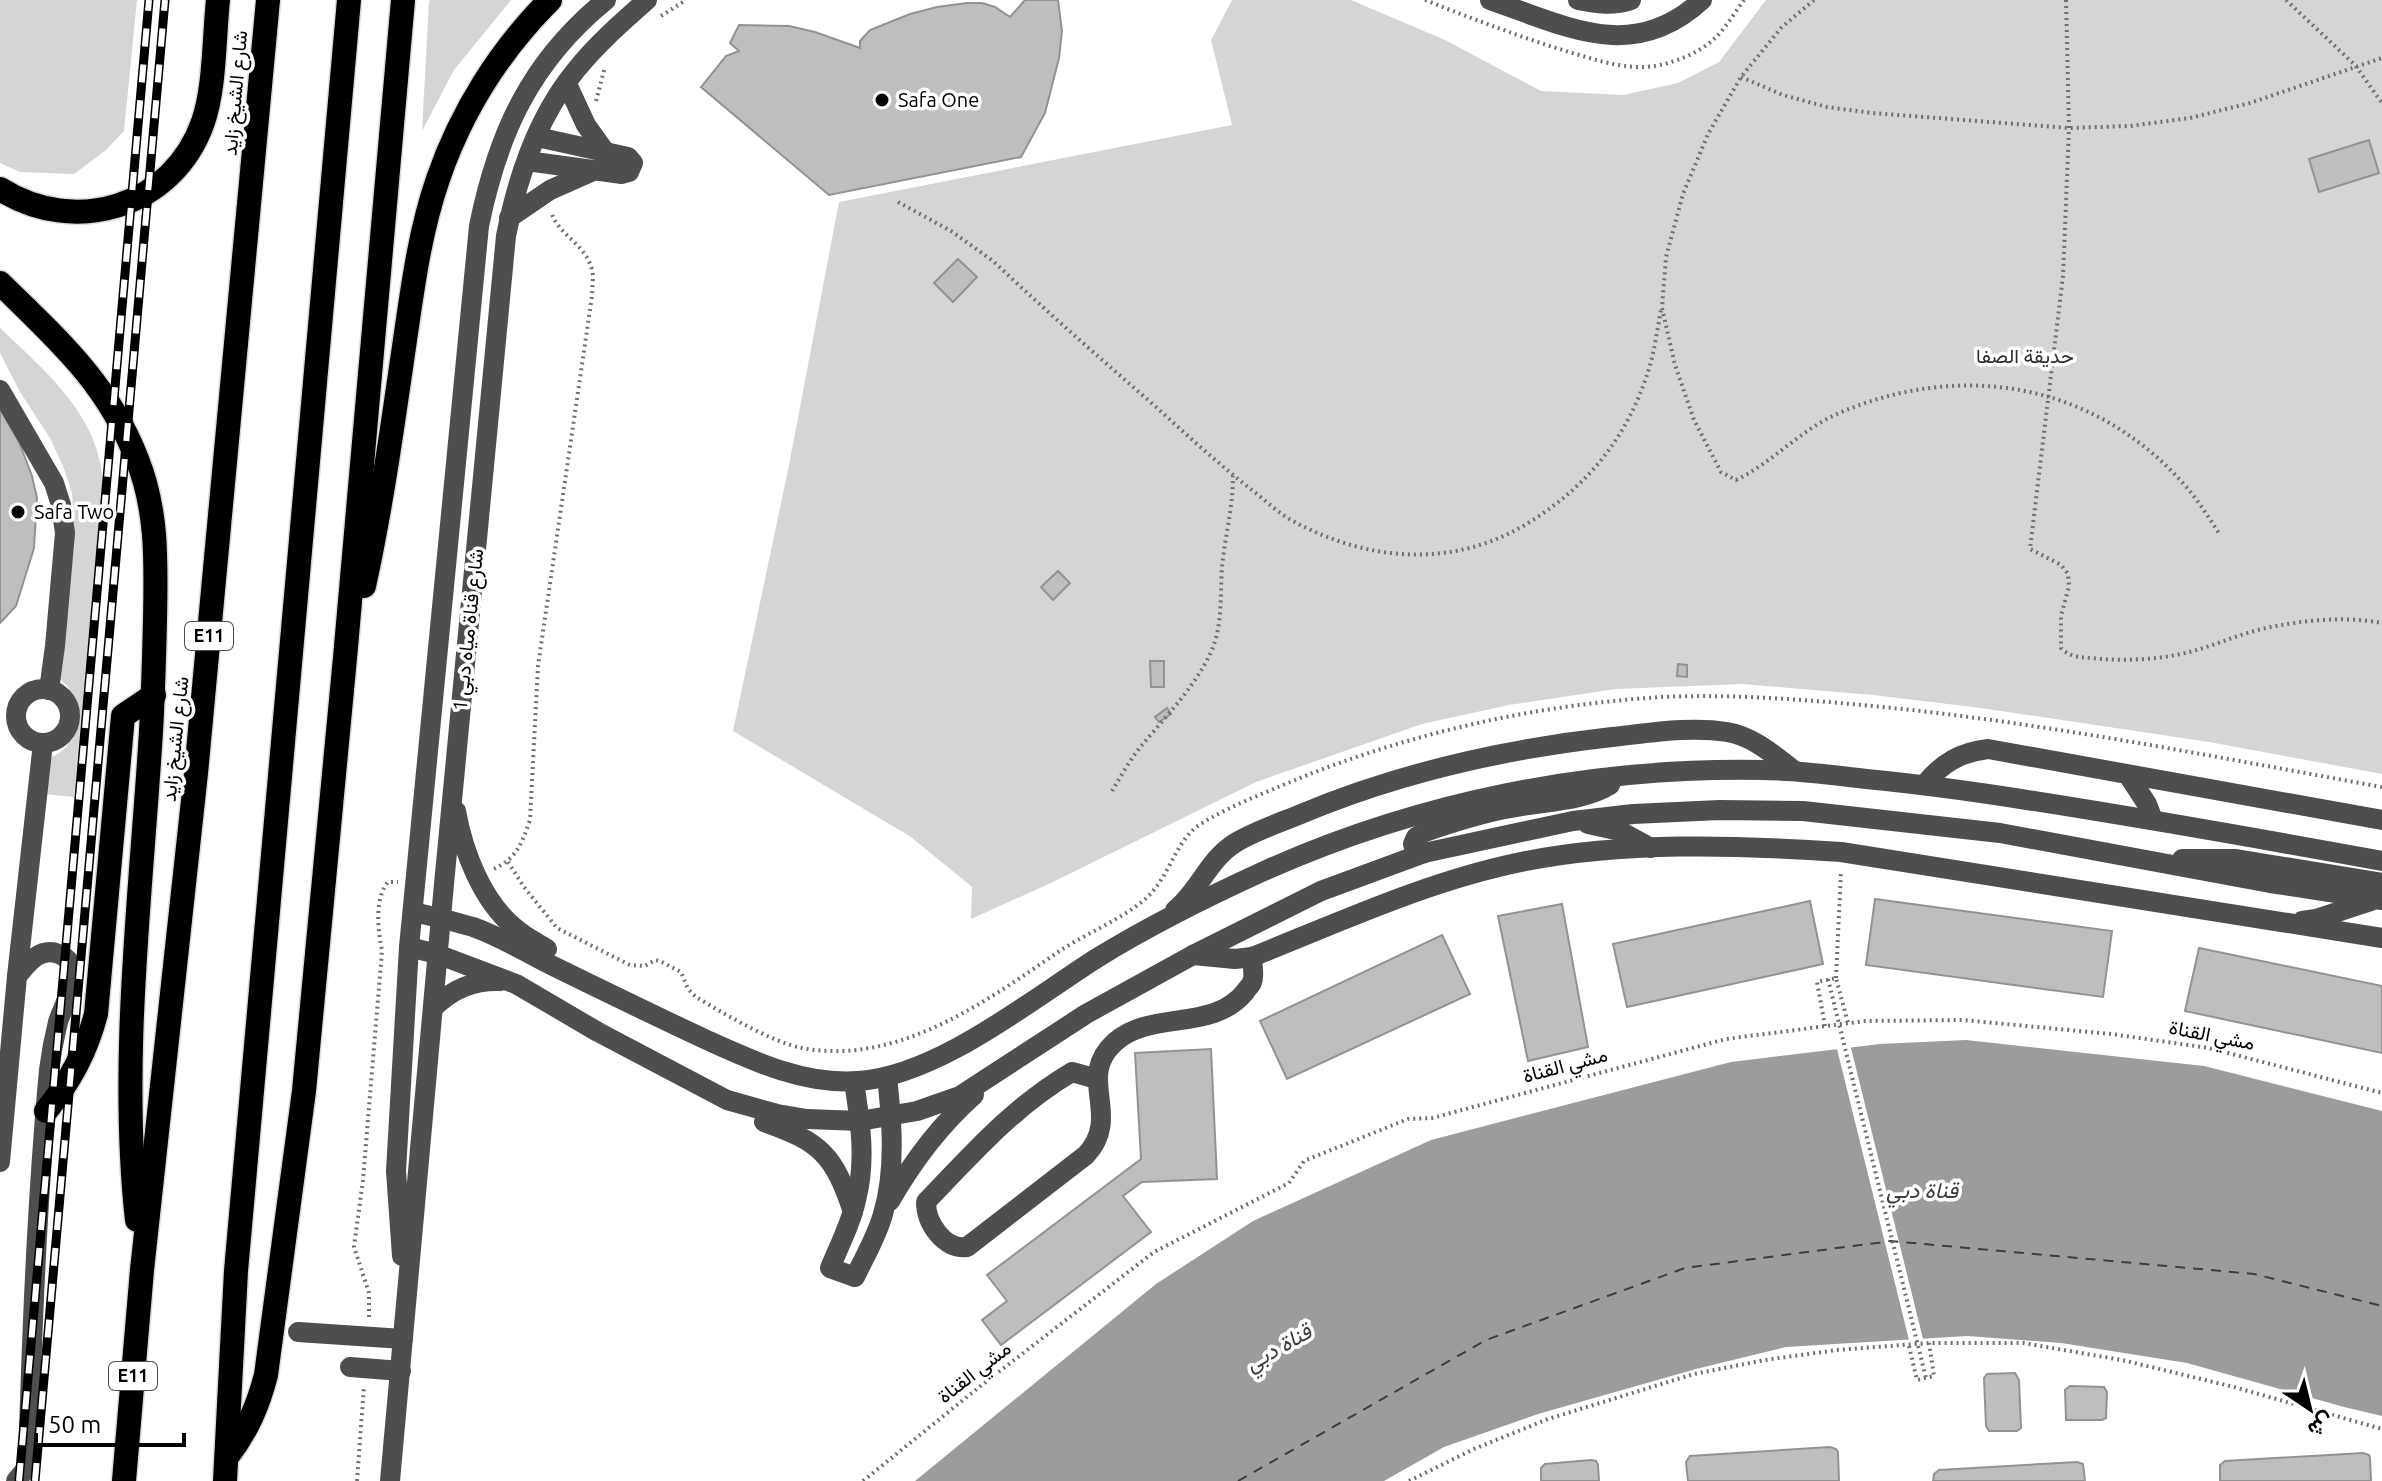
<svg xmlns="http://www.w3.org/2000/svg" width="2382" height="1481" font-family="Ubuntu,Vazirmatn,sans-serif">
<rect width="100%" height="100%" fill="#fff"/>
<g fill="#d5d5d5">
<path d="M0 0H137L124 131 106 150 74 174 20 172 0 163Z"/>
<path d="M431 0H511L454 70 422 131 429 1Z"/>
<path d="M1232 0H1351L1445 40 1541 91 1623 95 1678 83 1719 62 1766 0H2382V774L2209 742 1981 708 1873 695 1743 684 1616 689 1509 705 1422 724 1256 782 1053 882 971 919 972 887 911 837 733 731 789 465 839 202 1232 125 1211 40Z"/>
<path d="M0 328C46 372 97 413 103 480L74 797 44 794 47 759C53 756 59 754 64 749 82 730 81 693 59 679L74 544V520L72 493 63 466 50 438 20 392 0 353Z"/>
</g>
<path fill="#9c9c9c" d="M1966 1040 2204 1066 2382 1111V1416L2344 1407 2187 1363 2061 1343 1967 1336 1786 1347 1696 1369 1538 1414 1444 1447 1384 1481H915L1156 1284 1253 1221 1431 1140 1731 1062 1880 1044Z"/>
<path fill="#fff" d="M1850 1044 1924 1343 1910 1344 1836 1045Z"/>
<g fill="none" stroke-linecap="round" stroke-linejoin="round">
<path stroke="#3d3d3d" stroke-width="2" stroke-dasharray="10 8" stroke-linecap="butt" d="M1238 1481 1486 1340 1685 1268 1891 1241 2254 1274 2382 1306"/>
</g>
<g fill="#bebebe" stroke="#929292" stroke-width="2">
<path d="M1025 0H1058L1062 31 1059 58 1045 113 1021 157 829 195 701 87 726 56 739 51 730 43 739 25 789 26 815 32 860 48V41L870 30 910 14 937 7 967 3H982L995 7 1010 17Z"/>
<path d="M2369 140 2379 173 2319 192 2309 159Z"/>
<path d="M958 259 977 277 953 302 934 283Z"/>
<path d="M0 409 19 442 32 476 37 498 34 548 16 606 0 623Z"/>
<path d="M1058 571 1070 583 1053 600 1041 587Z"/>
<path d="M1150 661H1164V687H1151Z"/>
<path d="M1678 664 1687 665V677L1677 676Z"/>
<path d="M1167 708 1171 714 1159 722 1155 717Z"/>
<path d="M1875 899 2112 931 2103 997 1866 965Z"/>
<path d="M1810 901 1823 964 1627 1007 1613 944Z"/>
<path d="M1562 904 1588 1047 1528 1061 1498 916Z"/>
<path d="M1442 935 1470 994 1287 1079 1260 1021Z"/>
<path d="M2199 948 2382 986V1053L2185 1011Z"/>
<path d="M1211 1049 1217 1179 1142 1182 1123 1196 1151 1232 1001 1345 982 1320 1007 1301 987 1275 1141 1159 1135 1053Z"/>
<path d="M2015 1373 2019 1380 2021 1428 2017 1431H1989L1986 1426 1984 1378 1987 1374Z"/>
<path d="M2070 1386 2104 1387 2107 1392 2106 1418 2102 1420H2066L2065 1390Z"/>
<path d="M1830 1447 1836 1449 1838 1452 1839 1481H1688L1686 1462 1690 1456Z"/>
<path d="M2363 1453 2369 1455 2370 1458 2371 1481H2220V1465L2225 1461Z"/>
<path d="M1591 1460 1596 1461 1598 1465 1599 1481H1541V1468L1545 1464Z"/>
<path d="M2077 1462 2083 1464 2085 1481H1933L1934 1474 1939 1470Z"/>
</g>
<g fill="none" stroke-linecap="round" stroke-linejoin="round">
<defs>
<g id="highway">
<path d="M0 189C74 236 173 208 203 122 215 88 214 37 218 0"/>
<path d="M0 283C57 339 107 382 137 459 158 511 156 564 155 620 154 663 153 705 150 747 140 902 120 1066 137 1220"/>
<path d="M364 586C382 504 393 422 405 340 413 285 420 231 438 179 461 112 500 50 550 0"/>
<path d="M46 1111C70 1081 86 1052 96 1014L123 716 154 695"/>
<path d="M227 1457C247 1431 258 1406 266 1375L304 1091 345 658 403 0"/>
<path d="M124 1481 142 1270 196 773 268 0"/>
<path d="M225 1481 236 1271 349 0"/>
</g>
</defs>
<use href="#highway" stroke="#dbdbdb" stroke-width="27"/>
<g stroke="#707070" stroke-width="4" stroke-dasharray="2 4" stroke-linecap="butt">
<path d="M1425 0C1473 19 1520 37 1569 52 1593 59 1616 67 1641 67 1665 67 1697 55 1714 39 1726 28 1735 12 1744 0"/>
<path d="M1814 0 1781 28 1741 77 1708 134 1683 194 1666 257 1662 308 1675 365 1694 420 1721 472 1736 480C1772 463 1799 431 1837 414 1958 361 2090 381 2181 481 2196 497 2208 516 2220 535"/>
<path d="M2066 0 2069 128 2063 276 2030 549 2061 565 2068 574 2069 586 2061 616V648C2071 659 2086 657 2101 659 2131 661 2164 659 2193 651 2219 644 2244 632 2271 627 2307 620 2346 616 2382 623"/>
<path d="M2286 0 2355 65 2382 103"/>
<path d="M661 16 686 0"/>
<path d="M1741 77 1783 95 1827 107 1872 113 2069 128 2130 126 2190 118 2250 103 2382 58"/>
<path d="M596 101 605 67"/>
<path d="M898 202 951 231 993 261C1046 311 1101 359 1156 407 1189 437 1222 467 1257 494 1268 503 1279 513 1291 520 1369 563 1457 569 1533 520 1589 484 1626 438 1647 375 1654 355 1657 331 1661 310"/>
<path d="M1112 791C1120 778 1128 763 1138 750 1163 719 1194 689 1211 652 1223 625 1220 596 1222 567 1225 537 1233 507 1233 476"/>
<path d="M508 862 524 887 557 928 630 965 645 966 655 960 660 961 681 972 688 989 696 997C723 1013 771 1042 802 1048 896 1066 984 1003 1058 952 1085 934 1118 921 1143 901 1166 882 1171 855 1189 834 1204 815 1284 785 1310 774 1423 730 1543 704 1663 697 1730 694 1796 699 1862 705 2037 721 2209 756 2382 787"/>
<path d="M494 869C517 858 522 843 530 820L538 666 592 296C592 287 594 278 592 270 586 244 559 236 551 212"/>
<path d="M1836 978 1841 872"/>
<path d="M1825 1026 1817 982 1836 978 1848 1023"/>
<path d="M369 1317V1293L354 1247 363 1180 382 951C378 931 374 899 388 882H398"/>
<path d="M1909 1346 1917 1380 1934 1376 1929 1343"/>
<path d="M357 1481 364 1386"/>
<path d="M863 1481 978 1388 1154 1252 1289 1183 1304 1161 1408 1119 1432 1118 1726 1039 1865 1021 1963 1020 2111 1034 2209 1048 2382 1093"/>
<path d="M1409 1481 1474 1449 1548 1419 1694 1374 1765 1360 1837 1350 1929 1343H2023L2122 1360 2234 1387 2382 1429"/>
</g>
<g stroke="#4e4e4e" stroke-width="20">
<path d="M1490 0C1566 26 1633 64 1702 0"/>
<path d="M1578 0C1597 4 1613 6 1631 0"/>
<path d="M567 84 586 125 606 153"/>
<path d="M527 161 622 174 629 172 633 163 628 157 537 137"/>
<path d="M509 218 550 190 593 171"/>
<path d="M0 390 54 483 61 505 65 533 55 646 49 690"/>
<circle cx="43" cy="716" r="27"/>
<path d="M2128 775 2147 804 2153 820"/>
<path d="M1925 784C1942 763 1961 752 1988 749L2382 820"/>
<path d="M456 811C463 851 482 901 515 928 525 937 536 942 547 949"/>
<path d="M1588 824 1620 831 1651 848"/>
<path d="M1424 853 1415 851 1413 844 1416 837 1425 832C1454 822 1482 813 1511 808 1543 801 1582 802 1610 785"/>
<path d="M2182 859H2236L2382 883"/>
<path d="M1175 910C1199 891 1208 860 1235 843 1255 831 1279 823 1301 814 1401 772 1505 749 1612 737 1650 733 1690 726 1727 732 1753 736 1775 756 1795 771"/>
<path d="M413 912C433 916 453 921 473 927 499 936 524 951 549 964 602 990 655 1016 709 1041 755 1062 805 1085 858 1081 937 1076 1031 1000 1097 958 1149 926 1209 896 1264 871 1420 801 1591 767 1762 770 1797 770 1831 775 1866 779 1918 784 1970 791 2021 799 2142 818 2262 839 2382 861"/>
<path d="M2302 921 2316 919 2371 901"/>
<path d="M409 947 437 954 516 984 598 1032 727 1100 777 1114 807 1119 860 1121 917 1111 960 1096 1086 1014 1193 955 1321 891 1424 853 1573 821 1633 814 1720 810 1803 811 2000 833 2270 883 2382 900"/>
<path d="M1193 955 1235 959 1252 957C1340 922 1428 881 1521 862 1623 841 1738 845 1841 852L2382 938"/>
<path d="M433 1008C453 989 473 980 501 981"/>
<path d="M1097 1079 1072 1072C1013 1107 973 1153 926 1202 926 1223 944 1250 967 1247L1086 1155C1123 1115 1075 1078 1115 1042 1151 1010 1213 1032 1245 992 1247 988 1251 986 1252 982 1255 976 1252 964 1252 957"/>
<path d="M854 1082C860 1120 866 1158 857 1196 852 1221 840 1244 830 1268L855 1277C865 1256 877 1236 883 1214 896 1170 892 1121 887 1077"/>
<path d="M764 1122C821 1142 834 1155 853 1212"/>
<path d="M0 1162 17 976 43 743"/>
<path d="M890 1201C913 1161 939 1126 974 1095"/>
<path d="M402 1256 396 1171 409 947 479 226C498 133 530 62 606 0"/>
<path d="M298 1332 403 1339"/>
<path d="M350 1367 401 1371"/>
<path d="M16 1481 26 1469 28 1461C32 1331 37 1201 49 1070 51 1054 54 1038 58 1022 64 1003 89 963 56 953 38 948 27 965 17 976"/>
<path d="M390 1481 444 884 506 236C517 179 538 116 576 70 597 44 622 22 647 0"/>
</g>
<use href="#highway" stroke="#000" stroke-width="24"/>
<defs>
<g id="rail">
<path d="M19 1481 149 0"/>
<path d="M35 1481 165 0"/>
</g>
</defs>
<use href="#rail" stroke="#000" stroke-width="9"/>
<use href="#rail" stroke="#fff" stroke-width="6" stroke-dasharray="18" stroke-linecap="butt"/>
<path stroke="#707070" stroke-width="4" stroke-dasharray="2 4" stroke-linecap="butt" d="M1828 979 1926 1378"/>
</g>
<g fill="#000" stroke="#fff" stroke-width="3">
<circle cx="882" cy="100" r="8"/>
<circle cx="18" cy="512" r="8"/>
</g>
<g text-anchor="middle" stroke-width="7" stroke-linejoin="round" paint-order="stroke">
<g fill="#fff" stroke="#4c4c4c" stroke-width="2">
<rect x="185" y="622" width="48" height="28" rx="6"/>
<rect x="109" y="1362" width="48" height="28" rx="6"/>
</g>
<g font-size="18" font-weight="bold" fill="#000">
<text x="209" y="642">E11</text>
<text x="133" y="1382">E11</text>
</g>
<g font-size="20" fill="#000" stroke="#fff">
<text transform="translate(235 93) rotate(-85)" y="7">شارع الشيخ زايد</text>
<text transform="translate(468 630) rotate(-84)" y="7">شارع قناة مياه دبي 1</text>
<text transform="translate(175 739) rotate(-84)" y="7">شارع الشيخ زايد</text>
<text transform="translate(2212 1035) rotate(11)" y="7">مشي القناة</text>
<text transform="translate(1565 1065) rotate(-15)" y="7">مشي القناة</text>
<text transform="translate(974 1372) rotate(-38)" y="7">مشي القناة</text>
</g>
<g font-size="20" fill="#000" stroke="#fff" text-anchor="start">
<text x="898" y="107">Safa One</text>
<text x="34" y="519">Safa Two</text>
</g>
<g font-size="20" fill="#2c2c2c" stroke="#fff">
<text x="2025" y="363">حديقة الصفا</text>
</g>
<g font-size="22" font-style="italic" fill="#3d3d3d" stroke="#fff">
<text x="1922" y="1198">قناة دبي</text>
<text transform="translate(1278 1347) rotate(-30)" y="8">قناة دبي</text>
</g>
</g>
<g transform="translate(2310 1409) rotate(145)" stroke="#ffffff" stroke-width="6" paint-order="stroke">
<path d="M0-6L14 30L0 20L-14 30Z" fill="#000000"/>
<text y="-12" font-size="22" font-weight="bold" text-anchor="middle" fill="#000000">ش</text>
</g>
<path d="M36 1433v12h148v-12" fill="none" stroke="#000000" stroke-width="4"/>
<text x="48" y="1433" font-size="24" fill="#000000" stroke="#ffffff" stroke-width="6" paint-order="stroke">50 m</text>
</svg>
